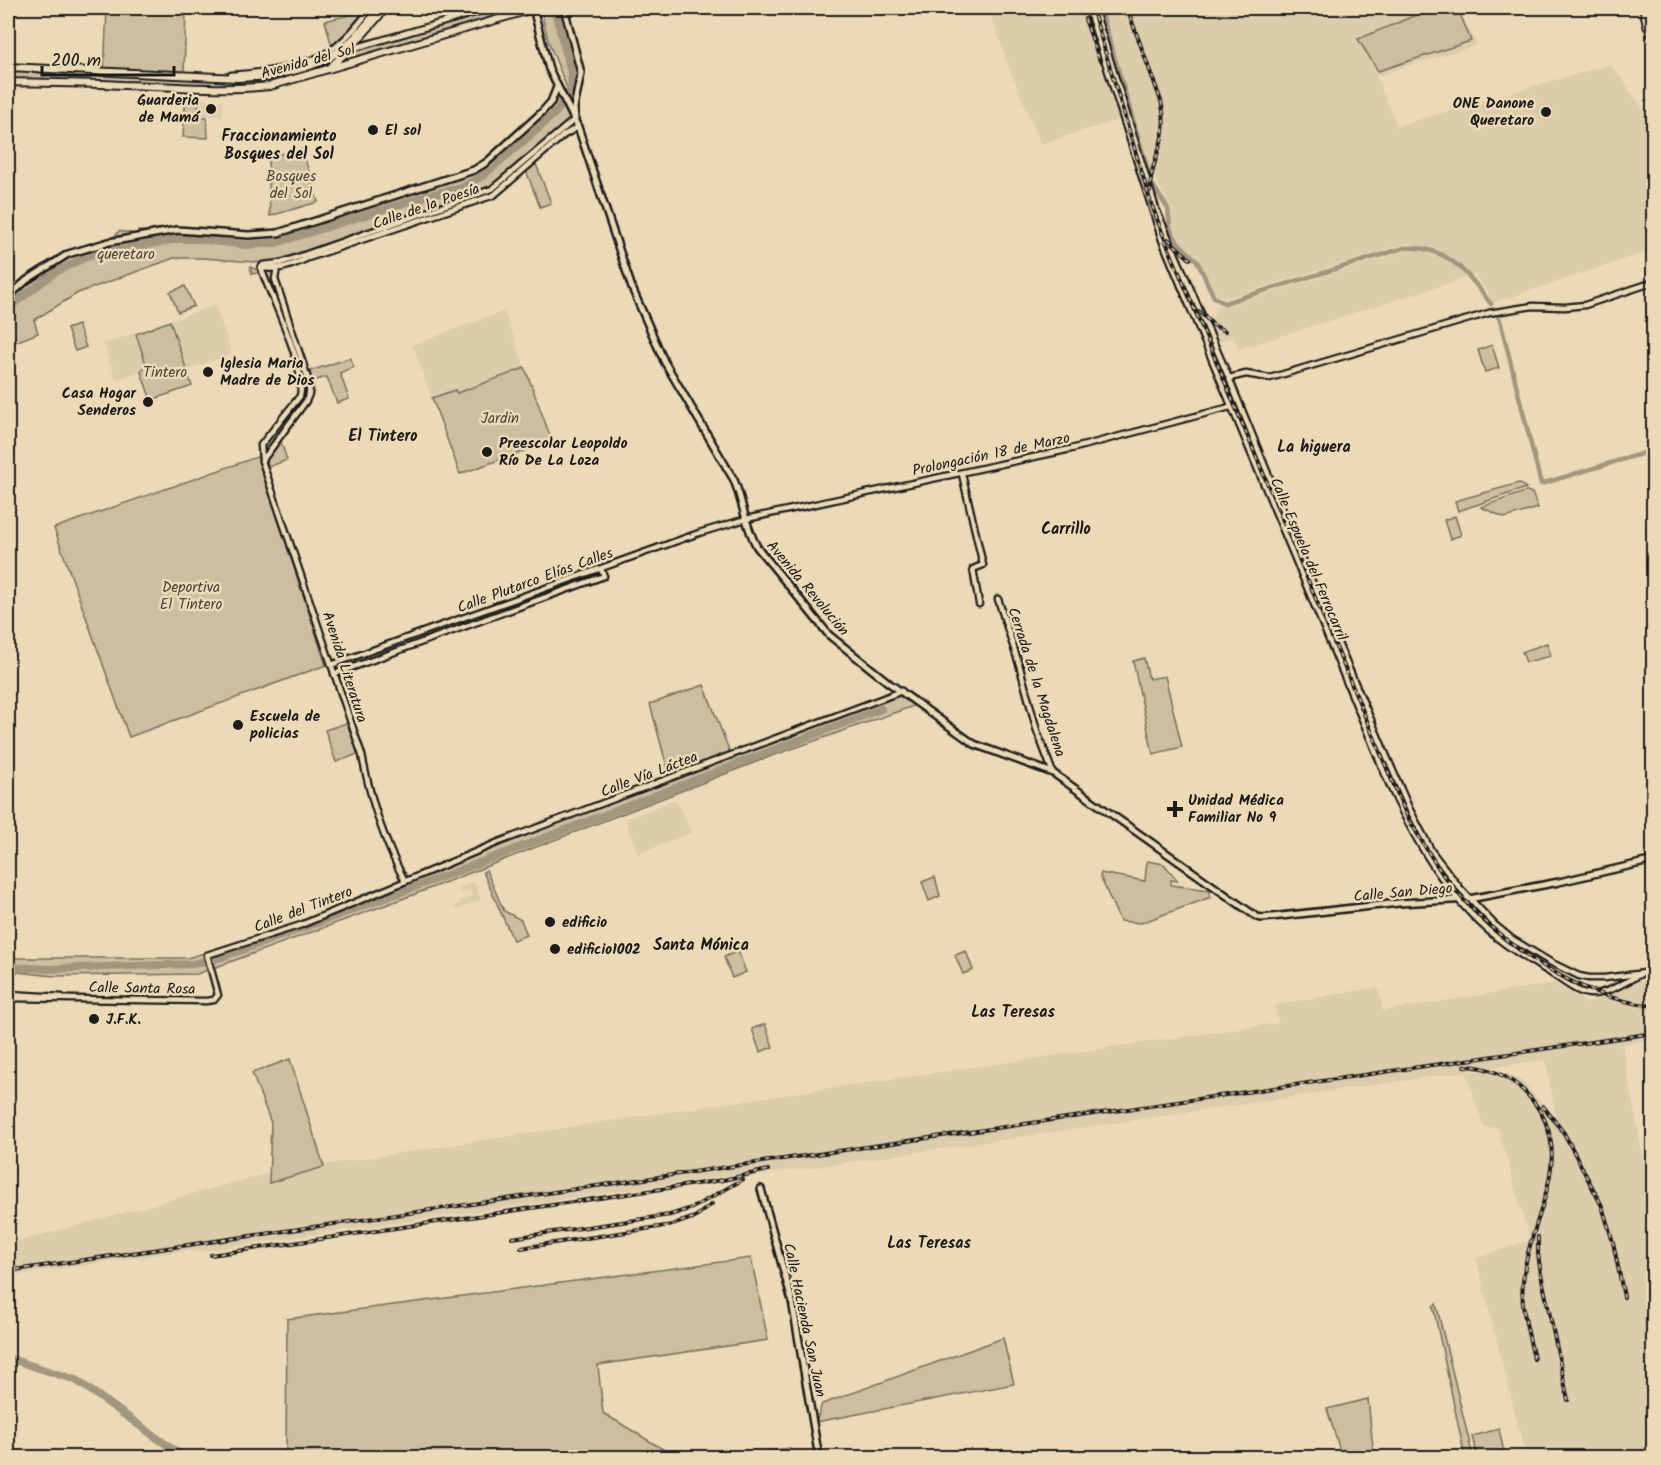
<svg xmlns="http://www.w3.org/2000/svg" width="1661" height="1465" font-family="Kalam,sans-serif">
<rect width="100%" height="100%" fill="#ecdab7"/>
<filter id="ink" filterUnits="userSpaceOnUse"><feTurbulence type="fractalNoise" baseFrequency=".0167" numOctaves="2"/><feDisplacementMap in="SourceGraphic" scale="12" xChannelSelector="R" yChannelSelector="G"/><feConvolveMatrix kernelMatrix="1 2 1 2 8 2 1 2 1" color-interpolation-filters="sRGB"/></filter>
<g filter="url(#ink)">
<g fill="#dcccac">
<path d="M988 8H1085L1119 120 1041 144 1011 72Z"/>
<path d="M1100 8H1467L1460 11 1477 45 1376 76 1397 126 1611 64 1653 123V250L1493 303 1486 290 1475 275 1239 349 1234 337 1214 342 1208 327 1218 305 1233 304 1413 249 1412 242 1227 298 1218 296 1203 273 1201 264 1180 243 1170 222 1172 211 1147 162Z"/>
<path d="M199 99 223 100V117L200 115Z"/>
<path d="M215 305 232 354 187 370 170 321Z"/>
<path d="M504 311 525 368 456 393 454 390 432 398 413 345Z"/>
<path d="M135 333 145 361 141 371 116 380 104 344Z"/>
<path d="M676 799 691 833 638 854 625 819Z"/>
<path d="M474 882 481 900 456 909 455 906 461 904 460 901 472 896 470 890 461 893 459 888Z"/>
<path d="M1653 979V1039L1622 1044 1653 1211V1457H1526L1476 1258 1530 1240 1498 1128 1484 1127 1466 1073 1495 1069 1521 1080 1556 1118 1546 1062 1543 1060 761 1175 745 1173 193 1252 191 1250 8 1276V1244L269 1173 733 1102 1278 1023 1275 1005 1378 987 1383 1011 1554 983 1588 1003 1636 981Z"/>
</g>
<g fill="#cebea0" stroke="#756d5e" stroke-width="1.5">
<path d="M8 8H10V71L104 73 107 8H186L184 74C204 75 228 79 249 76 274 73 312 62 332 47L325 21 356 13 355 8H388L361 41 442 25 502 8H525L325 70 245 87 8 80Z"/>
<path d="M540 8H566L581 73 571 124 573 127 534 159 551 203 540 207 525 168 493 193 283 266 272 273 307 372 350 358 354 367 340 373 349 399 337 403 327 377 309 382 307 394 260 460 262 470 326 665 129 737 54 528 257 457C265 433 287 412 303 392L299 374 263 272 252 274 250 267 260 271 451 205 277 264 203 258H174L78 293 34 320 38 333 8 345V294L55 262 109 242 119 231 131 233 136 237 138 231 291 232 417 189 465 178 507 144 567 88 549 43Z"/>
<path d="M1433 8H1465L1459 11 1471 41 1378 71 1358 39Z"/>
<path d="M186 93H199L198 117H207L208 138 183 137Z"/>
<path d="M302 149 318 202 270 216 268 157Z"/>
<path d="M185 286 194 306 178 312 170 292Z"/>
<path d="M170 321 192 386 151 400 141 372 146 364 136 334Z"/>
<path d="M78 325 86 347 75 351 67 329Z"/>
<path d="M1492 345 1499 368 1485 372 1478 350Z"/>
<path d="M525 368 552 441 460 474 432 398 455 390 457 393Z"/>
<path d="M280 439 287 460 268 467 267 457Z"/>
<path d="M1519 483 1526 488 1458 511 1455 501Z"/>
<path d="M1527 491 1532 493 1538 508 1505 518 1481 507Z"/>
<path d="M1455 516 1461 535 1450 539 1444 520Z"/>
<path d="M1547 643 1551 656 1526 662 1522 652Z"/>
<path d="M1144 658 1149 679 1165 676 1182 747 1153 754 1133 661Z"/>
<path d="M704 685 730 753 902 691 919 704 769 757 410 896 197 974 54 976 8 971V958H187L301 925 670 778 650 704Z"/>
<path d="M350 722 361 753 336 762 325 730Z"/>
<path d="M1147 861 1164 864 1178 881 1171 880V885L1209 890 1211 897 1141 923 1120 921 1100 876 1101 873 1145 881Z"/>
<path d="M486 870 504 911 521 920 527 935 513 940 483 872Z"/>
<path d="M935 877 940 896 929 901 922 882Z"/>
<path d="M738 951 746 972 732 978 724 957Z"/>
<path d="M966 951 973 970 963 974 955 955Z"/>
<path d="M765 1024 773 1047 760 1052 752 1029Z"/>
<path d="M290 1059 324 1167 269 1183 271 1123 252 1073Z"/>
<path d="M751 1258 768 1340 598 1365 603 1413 676 1457H286L287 1319Z"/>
<path d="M1436 1304 1473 1457H1465L1433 1306Z"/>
<path d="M1003 1338 1014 1384 816 1422 822 1404Z"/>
<path d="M1368 1399 1374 1457H1342L1327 1409Z"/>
<path d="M1499 1429 1505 1457H1477L1472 1436Z"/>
<path d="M790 1448 791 1457H714Z"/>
</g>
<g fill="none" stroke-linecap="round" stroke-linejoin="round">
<g stroke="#a2967f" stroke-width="4.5">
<path d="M1100 8 1152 184 1168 209 1170 228 1177 241 1197 261 1214 297 1224 303 1404 248C1446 244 1469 274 1491 304"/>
<path d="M1496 313 1500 320 1541 484 1654 450"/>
</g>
<g stroke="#a2967f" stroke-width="8">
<path d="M8 308 54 273 88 256 178 239H198L246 245 276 243 429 195 461 188 484 175 539 128 557 111 572 85 571 72 554 8"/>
<path d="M8 967 48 969 193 964 216 959C439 881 660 793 881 709"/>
<path d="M8 1358 76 1380 185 1458"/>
</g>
<defs>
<g id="tertiary">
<path d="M1088 8 1162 240 1390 786C1417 845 1452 905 1505 944 1520 955 1536 964 1552 974 1564 981 1577 994 1592 994 1606 995 1630 979 1643 973"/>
<path d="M1094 8 1156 209 1229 378 1324 611 1409 808 1432 852 1460 888 1495 925 1512 939 1552 963 1579 976 1589 978H1604L1654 972"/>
<path d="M351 49 492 8"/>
<path d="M231 75C261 73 305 67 330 51 346 40 360 23 371 8"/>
<path d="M261 268C282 270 290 266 308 258L494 195 564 135 578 127"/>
<path d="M1229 378 1246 374 1270 378 1489 313 1533 306 1565 307 1585 305 1654 282"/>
<path d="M262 461 306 401 309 394 310 385 275 279 277 268"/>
<path d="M962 474 983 565 973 569 979 604"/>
<path d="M998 599 1019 664 1037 731 1053 773"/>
<path d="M331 665 699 533 746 519 1071 449 1234 406"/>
<path d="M334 674 604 576 601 569"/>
<path d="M405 881C384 842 370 798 362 755L262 461 261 445 300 396C307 367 271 298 261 268L263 265 281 263 492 189 575 119"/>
<path d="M8 994 62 997"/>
<path d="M8 998 206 1001 214 1000 218 995 207 955 301 925 499 842 902 691"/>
</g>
<g id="secondary">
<path d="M533 8 549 69 578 127 632 288 664 361 734 480C743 502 745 526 757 547L829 635 889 683 974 744 1053 773 1257 917 1262 918 1399 903 1469 899 1559 882 1654 860"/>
<path d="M564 8 581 73 574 108 575 118"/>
<path d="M1647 23 1654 41"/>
<path d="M8 297 27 280 68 254 109 242 177 230 249 235 278 233 474 170 487 162 541 113 551 102 557 87"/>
<path d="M761 1189 792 1301 819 1458"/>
</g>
<g id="primary">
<path d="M8 67 238 78C269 77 302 72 330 57 350 46 366 25 380 8"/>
<path d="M329 68 349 50 386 8"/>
<path d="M8 82C46 83 84 83 123 85 172 86 220 91 270 86L536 8"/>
</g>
<g id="trunk">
<path d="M1644 8 1648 27"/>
<path d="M1649 13 1654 26"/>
</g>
</defs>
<use href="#tertiary" stroke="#1c1c1c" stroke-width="9"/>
<use href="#secondary" stroke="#1c1c1c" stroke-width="10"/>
<use href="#primary" stroke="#1c1c1c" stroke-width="10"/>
<use href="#trunk" stroke="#1c1c1c" stroke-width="11"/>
<use href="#tertiary" stroke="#ecdab7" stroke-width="4.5"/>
<use href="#secondary" stroke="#ecdab7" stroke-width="5"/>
<use href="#primary" stroke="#ecdab7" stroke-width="6"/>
<use href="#trunk" stroke="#ecdab7" stroke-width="7"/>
<defs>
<g id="rail">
<path d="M1092 8 1151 203 1162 232 1406 814C1418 835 1430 856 1444 876 1492 939 1573 998 1654 1006"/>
<path d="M1127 8 1161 101C1171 141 1150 156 1150 191"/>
<path d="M1085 19 1100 61"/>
<path d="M1168 239 1190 259"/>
<path d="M1199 311 1213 325 1225 331"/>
<path d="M1464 1066C1487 1066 1509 1076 1525 1092 1584 1152 1528 1216 1523 1282 1520 1308 1529 1334 1534 1359"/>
<path d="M1543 1106 1564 1133 1602 1206 1613 1242 1624 1297"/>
<path d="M1538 1237V1254L1541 1274 1568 1400"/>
<path d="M512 1238 670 1215 692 1208 742 1180"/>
<path d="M521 1248 672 1225 695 1217 712 1204"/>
<path d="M211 1255 723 1180 768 1170"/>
<path d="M8 1271 1654 1033"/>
</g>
</defs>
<use href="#rail" stroke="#1c1c1c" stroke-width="4"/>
<use href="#rail" stroke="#ecdab7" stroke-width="1.5" stroke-dasharray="4.5" stroke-linecap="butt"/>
</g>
</g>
<g fill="#1c1c1c" stroke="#ecdab7" stroke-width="2">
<circle cx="211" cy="109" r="6"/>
<circle cx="1546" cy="112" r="6"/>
<circle cx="373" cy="130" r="6"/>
<circle cx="208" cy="372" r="6"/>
<circle cx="148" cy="402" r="6"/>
<circle cx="487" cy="452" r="6"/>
<circle cx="238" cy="725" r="6"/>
<path d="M1172 800h6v6h6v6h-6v6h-6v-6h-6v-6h6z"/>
<circle cx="550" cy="922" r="6"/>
<circle cx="555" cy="949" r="6"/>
<circle cx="94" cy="1019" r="6"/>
</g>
<g text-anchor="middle" stroke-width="5" stroke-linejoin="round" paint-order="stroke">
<g font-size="15" fill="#1c1c1c" stroke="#ecdab7">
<text transform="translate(308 61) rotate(-15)" y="5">Avenida del Sol</text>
<text transform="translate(426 206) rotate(-19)" y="5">Calle de la Poesía</text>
<text transform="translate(991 454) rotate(-12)" y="5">Prolongación 18 de Marzo</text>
<text transform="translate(1309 559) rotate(67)" y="5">Calle Espuela del Ferrocarril</text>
<text transform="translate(535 580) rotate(-20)" y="5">Calle Plutarco Elías Calles</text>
<text transform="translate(808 588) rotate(50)" y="5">Avenida Revolución</text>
<text transform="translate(345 667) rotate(72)" y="5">Avenida Literatura</text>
<text transform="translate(1037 682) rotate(72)" y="5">Cerrada de la Magdalena</text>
<text transform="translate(649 774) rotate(-21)" y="5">Calle Vía Láctea</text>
<text transform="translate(1403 892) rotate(-5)" y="5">Calle San Diego</text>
<text transform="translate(303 909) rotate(-21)" y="5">Calle del Tintero</text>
<text transform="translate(142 988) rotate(1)" y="5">Calle Santa Rosa</text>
<text transform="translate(805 1320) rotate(78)" y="5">Calle Hacienda San Juan</text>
</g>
<g font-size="15" font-weight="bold" fill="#1c1c1c" stroke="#ecdab7" text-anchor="start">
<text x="199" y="105" text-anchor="end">Guarderia<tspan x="199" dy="17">de Mamá</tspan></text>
<text x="1534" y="108" text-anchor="end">ONE Danone<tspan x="1534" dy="17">Queretaro</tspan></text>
<text x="385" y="135">El sol</text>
<text x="220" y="368">Iglesia Maria<tspan x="220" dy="17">Madre de Dios</tspan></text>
<text x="136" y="398" text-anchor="end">Casa Hogar<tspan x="136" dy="17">Senderos</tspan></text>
<text x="499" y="448">Preescolar Leopoldo<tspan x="499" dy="17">Río De La Loza</tspan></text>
<text x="250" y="721">Escuela de<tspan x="250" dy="17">policias</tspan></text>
<text x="1188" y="805">Unidad Médica<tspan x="1188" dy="17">Familiar No 9</tspan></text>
<text x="562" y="927">edificio</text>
<text x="567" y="954">edificio1002</text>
<text x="106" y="1024">J.F.K.</text>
</g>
<g font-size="15" fill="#48443d" stroke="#ecdab7">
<text x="291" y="181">Bosques<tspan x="291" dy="17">del Sol</tspan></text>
<text x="126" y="259">queretaro</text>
<text x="165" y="377">Tintero</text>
<text x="500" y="423">Jardin</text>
<text x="191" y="592">Deportiva<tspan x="191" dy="17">El Tintero</tspan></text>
</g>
<g font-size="16" font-weight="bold" fill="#1c1c1c" stroke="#ecdab7">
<text x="279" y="141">Fraccionamiento<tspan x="279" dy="18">Bosques del Sol</tspan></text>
<text x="383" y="441">El Tintero</text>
<text x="1314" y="452">La higuera</text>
<text x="1066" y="534">Carrillo</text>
<text x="701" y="950">Santa Mónica</text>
<text x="1013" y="1017">Las Teresas</text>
<text x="929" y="1248">Las Teresas</text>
</g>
</g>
<rect width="1661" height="1465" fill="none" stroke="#ecdab7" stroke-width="30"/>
<rect x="15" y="15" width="1631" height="1435" fill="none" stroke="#1c1c1c" stroke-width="2" filter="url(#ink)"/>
<path d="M42 66v9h132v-9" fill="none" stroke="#1c1c1c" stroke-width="3"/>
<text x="51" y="66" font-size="18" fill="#1c1c1c" stroke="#ecdab7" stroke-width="4.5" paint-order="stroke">200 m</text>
</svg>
